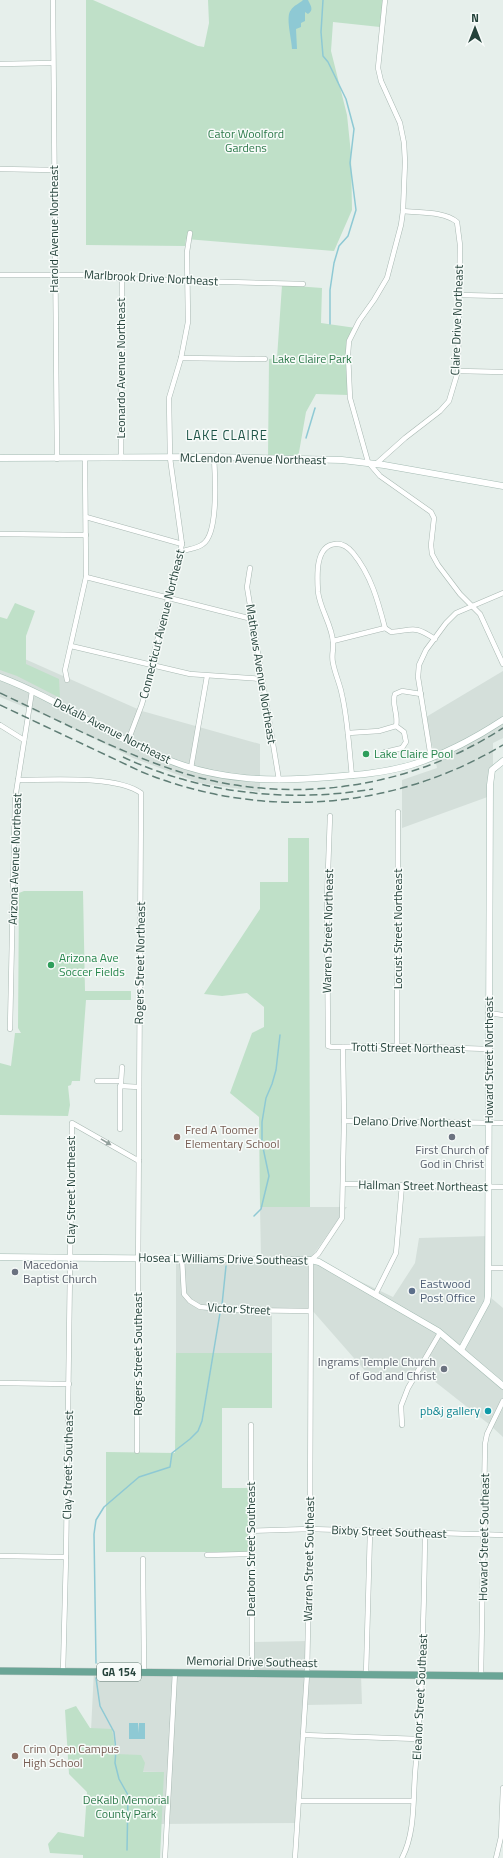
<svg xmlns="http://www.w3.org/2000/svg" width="503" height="1858" font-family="'Titillium Web',sans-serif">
<rect width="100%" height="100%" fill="#e6efeb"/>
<g fill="#d4dfda">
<path d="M0 648 142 711 260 744V792L200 783 133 758 61 722 0 697Z"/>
<path d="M503 671V738L493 743V795L402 828V780L437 768 426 717Z"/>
<path d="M260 1207H347L311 1258 393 1297 415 1263 419 1238 490 1236V1297L503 1308V1437L490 1425 424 1373H367L311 1309H272V1353H176V1255L261 1256Z"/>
<path d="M309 1641 308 1672 361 1675 362 1704 306 1705 299 1823 160 1824 163 1772 89 1771 94 1670 252 1672V1642Z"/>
</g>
<g fill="#bfe0c8">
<path d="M86 0H93L198 46 204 47 209 23 208 0H383L380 27 333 22 331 51 347 115 351 154 352 210 334 251 186 239 185 246 86 245Z"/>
<path d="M282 285 322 288 321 323 356 328 349 344 348 395 316 394 306 412 298 458 268 457 269 359 277 358Z"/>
<path d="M15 603 35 611 26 636V664L59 679 60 698 17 676 0 670V617L7 619Z"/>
<path d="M288 838H309L310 1207H260L259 1117 230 1093 252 1033 264 1027V1007L247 993 222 996 204 994 260 909V882H288Z"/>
<path d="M24 891H83L85 991H131V1000H86L80 1081H72L71 1085 68 1086 70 1105 68 1116 0 1115V1063L11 1066 15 1033H21L18 1028 19 893Z"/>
<path d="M176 1353H272V1408H222V1488H252L251 1552H106V1452L175 1453Z"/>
<path d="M76 1706 90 1728 112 1729 116 1754 141 1755 145 1763 143 1772H164L160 1858H83V1855L50 1853 48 1844 58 1832 84 1837 87 1792 69 1774 65 1710Z"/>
</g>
<g fill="#8ec9d4">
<path d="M303 0H308C311 6 314 10 308 14L305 12V21L301 23V27L296 29 297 49H292C292 40 285 16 291 10 293 6 300 3 303 0Z"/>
<path d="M129 1723H138V1733L139 1723H145V1739H129Z"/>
</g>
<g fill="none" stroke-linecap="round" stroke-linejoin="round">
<g stroke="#8ec9d4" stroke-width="1.5">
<path d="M323 0 321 32 323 56 328 62 346 99 354 129 350 163 356 210 348 236 339 246 334 263 330 290V324"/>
<path d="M306 438 315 408"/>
<path d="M254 1216 261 1209 269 1176 262 1143V1122L266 1098 272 1084 276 1070 280 1035"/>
<path d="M222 1305 226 1266"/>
<path d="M96 1663 94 1534 96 1520 104 1507 139 1477 170 1467 172 1453 190 1439 198 1431 202 1421 220 1313"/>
<path d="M96 1678 100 1706 114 1732 116 1750 115 1763 119 1779 128 1795 127 1850"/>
</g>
<defs>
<g id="street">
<path d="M53 0 57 459"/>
<path d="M385 0 378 68 381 81 400 123 404 143 405 162 403 211 401 225 387 278 374 300 359 321 349 341 348 354 350 398 368 462 380 476 431 512 434 518 431 545 432 554 438 565 460 594 480 614 503 664"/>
<path d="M0 64 52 63"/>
<path d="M0 169 54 170"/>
<path d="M0 275H98L122 279 303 284"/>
<path d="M459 295 503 296"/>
<path d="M181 358 265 359"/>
<path d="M458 371 503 372"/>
<path d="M121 458 122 279"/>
<path d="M377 463 405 438 440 411 449 401 458 371 460 245 457 222C444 211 419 213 403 211"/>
<path d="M86 517 182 544"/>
<path d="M0 534 86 535"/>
<path d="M180 552C187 549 197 549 203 544 219 533 215 475 214 457"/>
<path d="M250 568 247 587 279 780"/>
<path d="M86 577 252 619"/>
<path d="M333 641 385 628"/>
<path d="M71 646 190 674 262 679"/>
<path d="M67 680 65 670 86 577 85 458"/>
<path d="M0 725 24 740"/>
<path d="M348 733 379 731 396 726"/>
<path d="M128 741 142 704 153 665 152 661 182 544 170 458 169 398 181 358 188 322 187 252 190 233"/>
<path d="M385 752 402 748 406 742 404 732 396 726C399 715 391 704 395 694L402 691 421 694"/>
<path d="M431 758 418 677 419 665 426 650 446 623 456 613 503 593"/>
<path d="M191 768 207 676"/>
<path d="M352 776C349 749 348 721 342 695 340 684 335 674 333 663 331 655 334 649 333 642 332 625 320 609 318 592 317 576 315 546 335 544 343 543 348 547 353 553 371 575 378 601 385 628L391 632C415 630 413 625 435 639"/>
<path d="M18 780C49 780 117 775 141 793L137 1451"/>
<path d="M330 816 327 899 328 1046 332 1047 397 1046 488 1049"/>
<path d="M488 1013 503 1015"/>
<path d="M10 1029 15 799 32 691"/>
<path d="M397 1046 398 812"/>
<path d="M97 1081H121"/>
<path d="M121 1083 122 1067"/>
<path d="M344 1121 503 1123"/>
<path d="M120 1129V1086L139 1087"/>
<path d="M344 1184 503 1187"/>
<path d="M182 1258 184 1294 190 1301 200 1307 233 1310 310 1311"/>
<path d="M488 1268H503"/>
<path d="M375 1295 396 1253 402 1185"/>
<path d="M0 1383 69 1384"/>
<path d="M251 1425 252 1672"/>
<path d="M402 1425 401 1406 408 1388 440 1333"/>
<path d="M250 1531 310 1529 503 1535"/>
<path d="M207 1555 250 1554"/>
<path d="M0 1556 66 1557"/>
<path d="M143 1559 144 1672"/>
<path d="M63 1672 66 1557 72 1123 139 1161"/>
<path d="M366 1675 370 1532"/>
<path d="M481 1676 485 1444 487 1434 503 1401"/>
<path d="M303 1735 418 1739"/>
<path d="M299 1801H413"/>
<path d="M165 1858 175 1672"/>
<path d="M295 1858 307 1674 310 1529 311 1260 318 1254 342 1218 344 1121 343 1047"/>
<path d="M402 1858C415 1833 413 1802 415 1774 422 1694 424 1614 425 1534"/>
<path d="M496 1858 501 1837 503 1788"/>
</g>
<g id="secondary">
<path d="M0 458 214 457 342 460 384 465 503 486"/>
<path d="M0 677C58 699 109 736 166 759 218 781 274 782 330 777 357 775 384 773 411 765 444 755 474 739 503 720"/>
<path d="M0 1257 311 1260 319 1262 438 1331 503 1386"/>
<path d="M461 1350 487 1302 488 1296 490 785 492 770 503 761"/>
</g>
<path id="primary" d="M0 1671 503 1676"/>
</defs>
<use href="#street" stroke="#a8b8b2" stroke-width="5.5"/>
<use href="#secondary" stroke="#a4bbb3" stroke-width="7"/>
<use href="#primary" stroke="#c2cac8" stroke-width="8"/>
<use href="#street" stroke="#fff" stroke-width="4.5"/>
<use href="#secondary" stroke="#fff" stroke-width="6"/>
<use href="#primary" stroke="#6aa596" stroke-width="7"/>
<g stroke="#5f7d75" stroke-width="1.5" stroke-dasharray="8 4" stroke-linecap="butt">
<path d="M0 693C60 721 120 753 183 773 290 806 410 789 503 728"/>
<path d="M0 705 142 772C260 820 392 811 503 745"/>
<path d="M123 757C202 794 288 803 373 789"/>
</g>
</g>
<defs><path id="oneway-solid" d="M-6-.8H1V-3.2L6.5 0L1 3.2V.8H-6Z"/></defs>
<use fill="#92a09c" href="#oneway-solid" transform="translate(106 1142) rotate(31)"/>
<g fill="#2e9e5b" stroke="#f7fbf9" stroke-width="1.5">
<circle cx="366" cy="754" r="4"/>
<circle cx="51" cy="965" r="4"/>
</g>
<g fill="#8d6e63" stroke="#f7fbf9" stroke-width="1.5">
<circle cx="177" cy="1137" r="4"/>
<circle cx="15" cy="1756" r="4"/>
</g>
<g fill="#6b7280" stroke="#f7fbf9" stroke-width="1.5">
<circle cx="452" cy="1137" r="4"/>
<circle cx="15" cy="1272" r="4"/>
<circle cx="444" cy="1369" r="4"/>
</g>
<circle fill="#5c6f8a" stroke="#f7fbf9" stroke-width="1.5" cx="412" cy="1291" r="4"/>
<circle fill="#0f9aa8" stroke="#f7fbf9" stroke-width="1.5" cx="488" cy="1411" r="4"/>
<g text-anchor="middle" stroke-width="3" stroke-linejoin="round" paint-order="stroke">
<rect fill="#f7fbf9" stroke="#637a73" stroke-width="1" x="97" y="1663" width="44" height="18" rx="3"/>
<g font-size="11" font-weight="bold" fill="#24423a">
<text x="119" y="1676">GA 154</text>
</g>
<g font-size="12" fill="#2d7a4b" stroke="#f7fbf9">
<text x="246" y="138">Cator Woolford<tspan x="246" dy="14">Gardens</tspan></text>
<text x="312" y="363">Lake Claire Park</text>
<text x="126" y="1804">DeKalb Memorial<tspan x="126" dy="14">County Park</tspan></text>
</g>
<g font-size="12" fill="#24423a" stroke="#f7fbf9">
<text transform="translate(54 229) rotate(-90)" y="4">Harold Avenue Northeast</text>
<text transform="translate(151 278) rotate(3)" y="4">Marlbrook Drive Northeast</text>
<text transform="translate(457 320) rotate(-88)" y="4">Claire Drive Northeast</text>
<text transform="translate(121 368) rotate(-90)" y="4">Leonardo Avenue Northeast</text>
<text transform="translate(253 459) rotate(1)" y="4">McLendon Avenue Northeast</text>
<text transform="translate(162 624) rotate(-76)" y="4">Connecticut Avenue Northeast</text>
<text transform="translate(261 674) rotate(81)" y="4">Mathews Avenue Northeast</text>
<text transform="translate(112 731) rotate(27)" y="4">DeKalb Avenue Northeast</text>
<text transform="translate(15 859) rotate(-88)" y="4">Arizona Avenue Northeast</text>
<text transform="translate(398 929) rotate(-90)" y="4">Locust Street Northeast</text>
<text transform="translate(328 931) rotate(-89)" y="4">Warren Street Northeast</text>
<text transform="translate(140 963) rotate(-89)" y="4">Rogers Street Northeast</text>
<text transform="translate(408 1048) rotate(1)" y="4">Trotti Street Northeast</text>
<text transform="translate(489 1060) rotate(-90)" y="4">Howard Street Northeast</text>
<text transform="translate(412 1122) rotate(1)" y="4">Delano Drive Northeast</text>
<text transform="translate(423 1186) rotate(1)" y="4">Hallman Street Northeast</text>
<text transform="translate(71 1190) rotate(-90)" y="4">Clay Street Northeast</text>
<text transform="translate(223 1259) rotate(1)" y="4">Hosea L Williams Drive Southeast</text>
<text transform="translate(239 1309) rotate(3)" y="4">Victor Street</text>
<text transform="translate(138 1354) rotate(-90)" y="4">Rogers Street Southeast</text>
<text transform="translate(68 1465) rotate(-89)" y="4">Clay Street Southeast</text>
<text transform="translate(389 1532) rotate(2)" y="4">Bixby Street Southeast</text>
<text transform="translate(484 1537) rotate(-89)" y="4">Howard Street Southeast</text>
<text transform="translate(251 1549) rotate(-90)" y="4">Dearborn Street Southeast</text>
<text transform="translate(309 1559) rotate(-89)" y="4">Warren Street Southeast</text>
<text transform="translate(252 1662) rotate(1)" y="4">Memorial Drive Southeast</text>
<text transform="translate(420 1697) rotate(-87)" y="4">Eleanor Street Southeast</text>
</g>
<g font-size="12" fill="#27864d" stroke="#f7fbf9" text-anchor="start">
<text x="374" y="758">Lake Claire Pool</text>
<text x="59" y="962">Arizona Ave<tspan x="59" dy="14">Soccer Fields</tspan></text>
</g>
<g font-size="12" fill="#785e54" stroke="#f7fbf9" text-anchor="start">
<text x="185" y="1134">Fred A Toomer<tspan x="185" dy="14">Elementary School</tspan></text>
<text x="23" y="1753">Crim Open Campus<tspan x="23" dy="14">High School</tspan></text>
</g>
<g font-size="12" fill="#5b616d" stroke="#f7fbf9">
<text x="452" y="1154">First Church of<tspan x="452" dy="14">God in Christ</tspan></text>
<text x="23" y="1269" text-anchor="start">Macedonia<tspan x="23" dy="14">Baptist Church</tspan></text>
<text x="436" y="1366" text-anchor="end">Ingrams Temple Church<tspan x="436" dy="14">of God and Christ</tspan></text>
</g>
<g font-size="12" fill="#4e5e75" stroke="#f7fbf9" text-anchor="start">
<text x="420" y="1288">Eastwood<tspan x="420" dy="14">Post Office</tspan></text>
</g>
<g font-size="12" fill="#0d838f" stroke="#f7fbf9" text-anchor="end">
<text x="480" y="1415">pb&amp;j gallery</text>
</g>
<g font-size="13" letter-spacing="1" fill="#1f5548" stroke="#f7fbf9">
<text x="227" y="440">LAKE CLAIRE</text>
</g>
</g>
<g transform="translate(475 28)" stroke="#f7fbf9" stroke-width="3" paint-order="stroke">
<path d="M0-3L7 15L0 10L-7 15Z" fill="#24423a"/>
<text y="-6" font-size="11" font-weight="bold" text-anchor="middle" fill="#24423a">N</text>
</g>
</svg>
